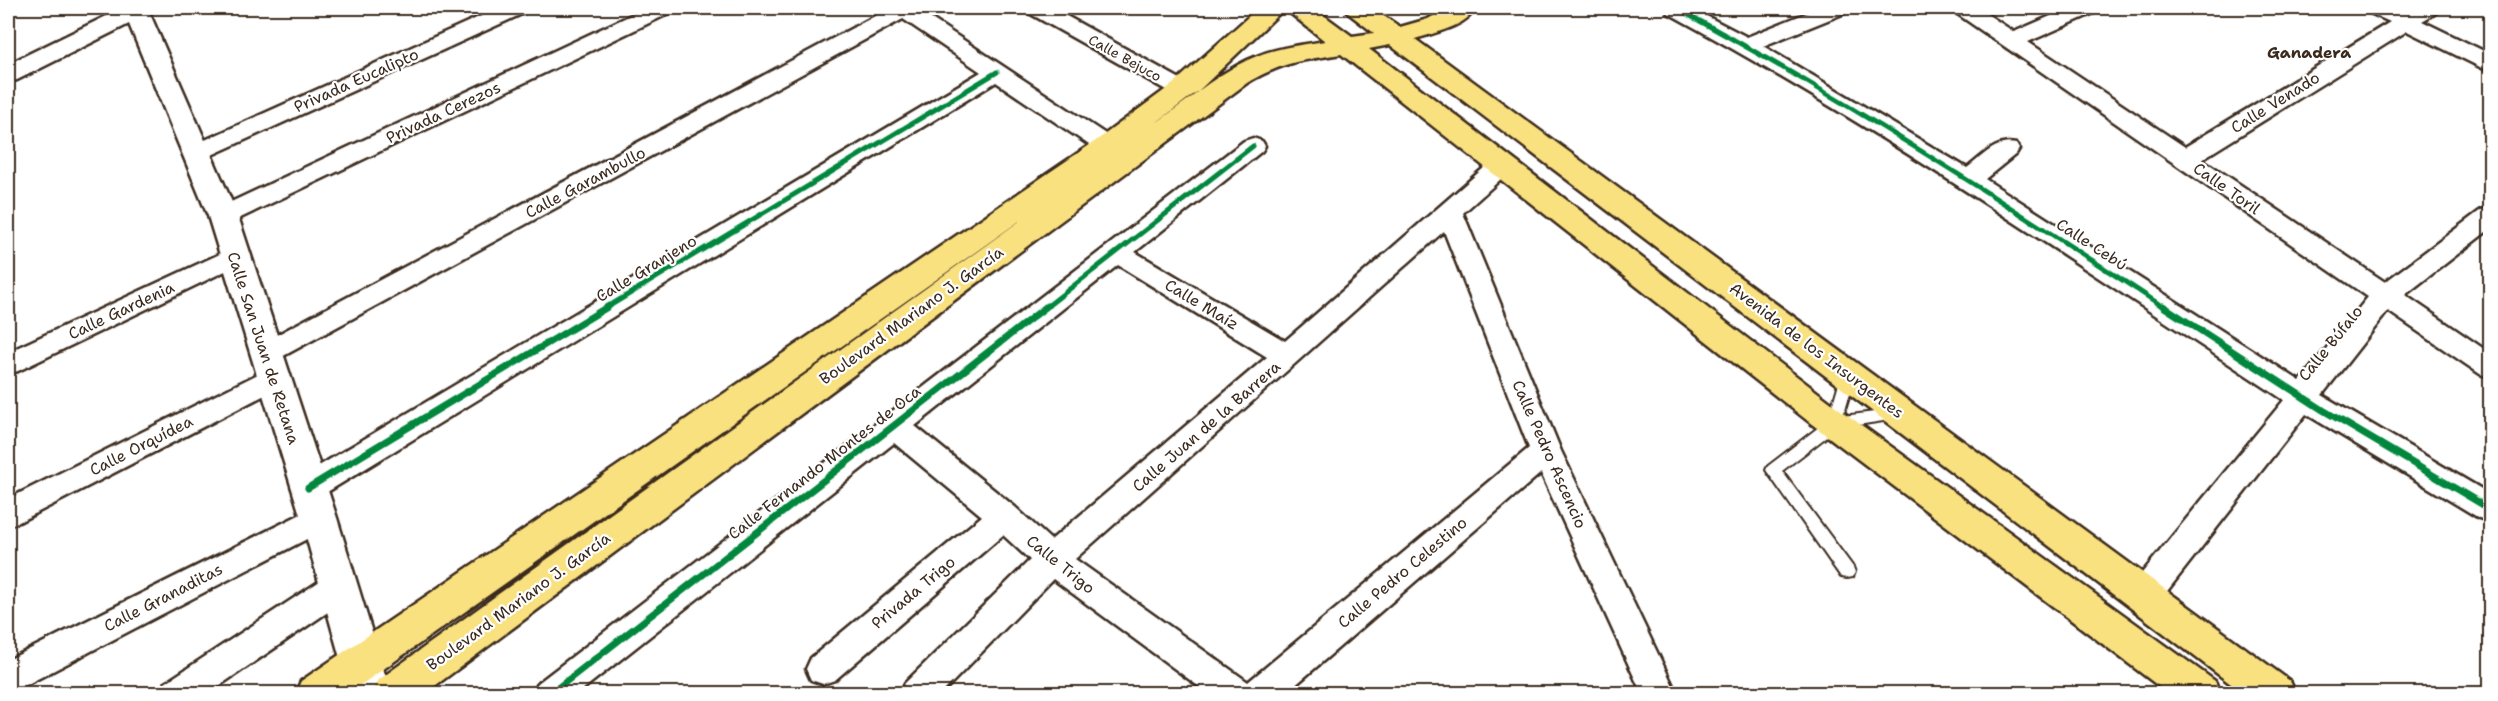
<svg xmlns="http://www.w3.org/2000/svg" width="2498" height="701" font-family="'Shantell Sans',sans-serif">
<rect width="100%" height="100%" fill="#fff"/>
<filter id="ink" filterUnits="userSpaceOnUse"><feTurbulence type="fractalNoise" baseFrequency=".0167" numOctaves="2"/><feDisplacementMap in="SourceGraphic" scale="12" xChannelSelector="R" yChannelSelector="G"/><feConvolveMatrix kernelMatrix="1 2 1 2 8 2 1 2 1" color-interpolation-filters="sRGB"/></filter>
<g filter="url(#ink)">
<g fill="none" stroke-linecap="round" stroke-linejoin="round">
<defs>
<path id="service" d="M1849 368 1856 373 1843 416 1898 409 1903 410 1905 414 1903 418 1838 428 1782 471 1853 567 1855 572 1853 577 1847 578 1841 577 1766 470 1768 466 1828 420 1842 373Z"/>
<g id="minor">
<path d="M499 8H527L524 13 205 158 196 161 187 158 184 153 187 148Z"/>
<path d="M646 8H673L670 13 232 222 223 224 214 222 210 216 214 210Z"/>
<path d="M890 8H915L1116 141 1119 146 1116 151 1107 154 1098 151 996 82 319 497 308 500 297 497 292 488 297 479 981 72 903 19 276 360 266 363 256 360 252 353 256 346Z"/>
<path d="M1026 8H1052L1191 85 1195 90 1191 95 1183 97 1175 95 1029 13Z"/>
<path d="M1665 8H1691L1747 37 1819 8H1848L1845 13 1763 46 1967 168C1982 157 1996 139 2016 144L2019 149 2016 154 1985 179 2300 381 2368 297 1956 13 1953 8H1978L2014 32 2069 8H2097L2094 13 2028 42 2185 147 2390 22 2370 13 2367 8H2394L2405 13 2414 8H2439L2436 13 2422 21 2490 54V70L2482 68 2407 31 2202 159 2385 282 2481 210 2490 208V229L2405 295 2490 353V377L2480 374 2388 311 2322 395 2490 494V521L2479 518 2306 414 2157 604 2145 608 2133 604 2128 594 2133 584 2284 400C2081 267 1882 129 1668 13Z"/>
<path d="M1253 138 1262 141 1265 146 1262 151 1135 252 1285 341 1493 160 1502 157 1511 160 1514 165 1511 170 1463 213 1561 451 1677 694H1642L1541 473 1285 694H1209L1053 579 941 694H900L905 683 1030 560 1003 535 835 680 823 684 811 680 806 669 811 658 982 516 894 443 577 694H533L538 683 1244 141ZM1444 231 1529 448 1248 682 1075 559ZM1118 265 1267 357 1051 540 1015 507 915 426Z"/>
<path d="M235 247 244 250 248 256 244 262 18 371 8 374V352Z"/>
<path d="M274 366 284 369 289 377 284 385 19 522 8 526V499Z"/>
<path d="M319 505 330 509 335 518 330 527 20 688 8 692V660Z"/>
<path d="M338 573 350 577 355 587 350 597 207 694H160L165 683 326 577Z"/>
</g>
<path id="tertiary" d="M123 8H155L150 14 238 216 337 518 391 694H350L301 518 208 216 129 24 17 80 8 82V64Z"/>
<path id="primary" d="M1258 8H1285L1193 96 1149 128C1180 106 1222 69 1257 56 1279 47 1302 45 1325 41L1290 13 1287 8H1314L1352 36 1374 33 1348 13 1345 8H1372L1400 27 1428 19 1447 8H1476C1467 26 1434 33 1415 39L2290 681 2296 694H2244L1390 45 1369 49 1846 414 2215 681 2221 694H2169L1822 432 1341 54C1302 60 1283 62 1247 83L424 694H371L377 681 1028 215 348 694H295L301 681 1097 140 1173 84Z"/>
</defs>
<use href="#service" stroke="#3b2a1e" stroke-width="4"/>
<use href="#minor" stroke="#3b2a1e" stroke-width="5"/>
<use href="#tertiary" stroke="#3b2a1e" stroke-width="5"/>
<use href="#primary" stroke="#3b2a1e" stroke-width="5"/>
<use href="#service" fill="#fff" fill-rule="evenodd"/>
<use href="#minor" fill="#fff" fill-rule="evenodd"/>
<use href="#tertiary" fill="#fff" fill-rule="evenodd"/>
<use href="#primary" fill="#fae180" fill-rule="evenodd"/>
<defs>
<g id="cycleway-far1">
<path d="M1676 8C1845 99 2005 203 2165 308"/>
<path d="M606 308 997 72"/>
<path d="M1045 308 1253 146"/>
</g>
<g id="cycleway">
<path d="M2163 306 2323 410 2490 509"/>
<path d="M308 488 609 306"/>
<path d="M550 694 1047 306"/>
</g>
</defs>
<use href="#cycleway-far1" stroke="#fff" stroke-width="8"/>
<use href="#cycleway" stroke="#fff" stroke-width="10"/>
<use href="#cycleway-far1" stroke="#00873e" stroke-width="5"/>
<use href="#cycleway" stroke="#00873e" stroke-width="7"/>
</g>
</g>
<g text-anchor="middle" stroke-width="4.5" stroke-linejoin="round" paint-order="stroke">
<g font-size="14" fill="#3b2a1e" stroke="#fff">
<text transform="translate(1125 58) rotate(29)" y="5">Calle Bejuco</text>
</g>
<g font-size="16" font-weight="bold" fill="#3b2a1e" stroke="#fff">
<text x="2309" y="58">Ganadera</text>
</g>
<g font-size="16" fill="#3b2a1e" stroke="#fff">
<text transform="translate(356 80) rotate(-24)" y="6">Privada Eucalipto</text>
<text transform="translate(2275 102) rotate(-32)" y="6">Calle Venado</text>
<text transform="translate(443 112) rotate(-25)" y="6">Privada Cerezos</text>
<text transform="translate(585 182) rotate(-28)" y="6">Calle Garambullo</text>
<text transform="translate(2227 188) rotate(35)" y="6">Calle Toril</text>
<text transform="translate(2092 244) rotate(33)" y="6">Calle Cebú</text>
<text transform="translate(646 268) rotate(-31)" y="6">Calle Granjeno</text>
<text transform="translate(1202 304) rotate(31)" y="6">Calle Maíz</text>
<text transform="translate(121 310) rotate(-25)" y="6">Calle Gardenia</text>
<text transform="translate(911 315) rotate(-36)" y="6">Boulevard Mariano J. García</text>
<text transform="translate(2330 343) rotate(-51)" y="6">Calle Búfalo</text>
<text transform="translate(264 348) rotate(72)" y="6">Calle San Juan de Retana</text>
<text transform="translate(1817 350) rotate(37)" y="6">Avenida de los Insurgentes</text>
<text transform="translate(1206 426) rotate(-41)" y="6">Calle Juan de la Barrera</text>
<text transform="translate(141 445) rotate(-27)" y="6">Calle Orquídea</text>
<text transform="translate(1550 454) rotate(66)" y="6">Calle Pedro Ascencio</text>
<text transform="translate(824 462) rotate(-38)" y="6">Calle Fernando Montes de Oca</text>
<text transform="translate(1061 564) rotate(39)" y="6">Calle Trigo</text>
<text transform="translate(1402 572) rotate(-40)" y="6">Calle Pedro Celestino</text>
<text transform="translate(913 592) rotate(-40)" y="6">Privada Trigo</text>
<text transform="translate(163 597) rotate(-27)" y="6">Calle Granaditas</text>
<text transform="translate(518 601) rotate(-36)" y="6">Boulevard Mariano J. García</text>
</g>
</g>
<rect width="2498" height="701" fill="none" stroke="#fff" stroke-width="30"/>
<rect x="15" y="15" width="2468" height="671" fill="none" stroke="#3b2a1e" stroke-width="2" filter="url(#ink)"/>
</svg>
